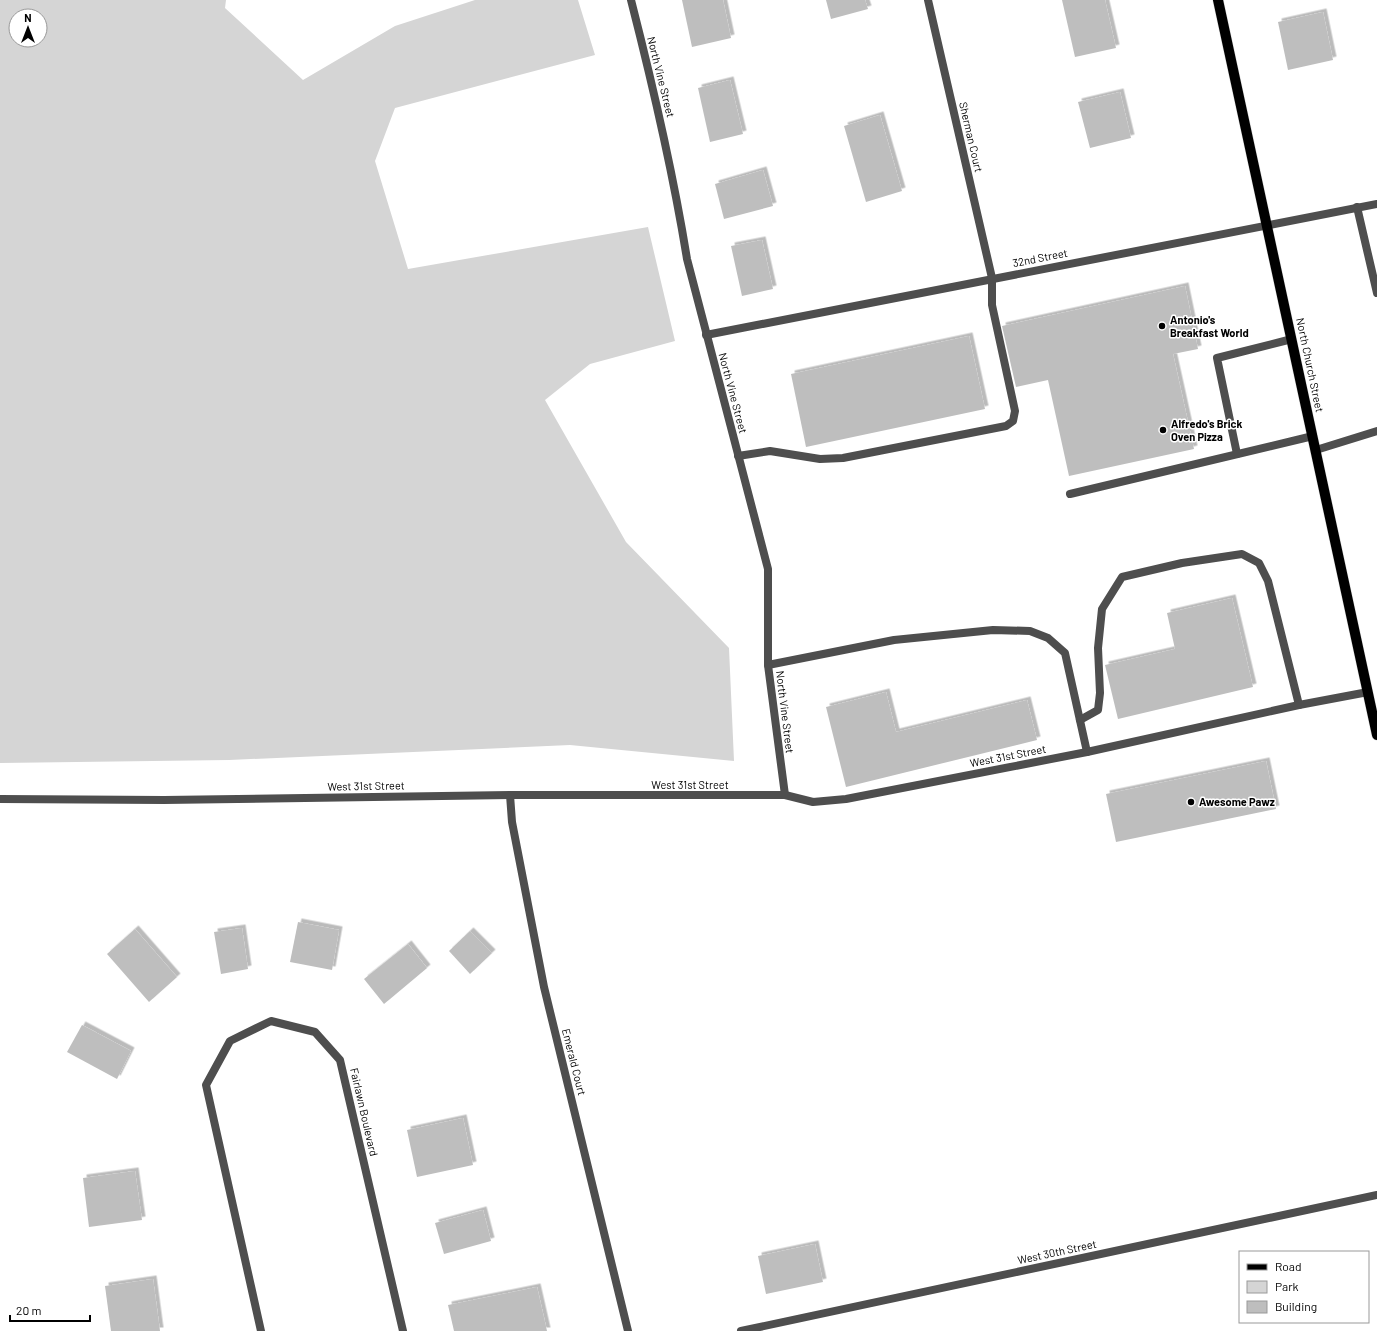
<svg xmlns="http://www.w3.org/2000/svg" width="1377" height="1331" font-family="Barlow,sans-serif">
<defs>
<filter id="shadow"><feDropShadow dx="3.5" dy="-3.5" stdDeviation="0" flood-color="#0004"/></filter>
</defs>
<rect width="100%" height="100%" fill="#fff"/>
<path fill="#d5d5d5" fill-rule="evenodd" d="M0 0H226L225 8 303 80 395 26 475 0H578L595 55 395 108 375 161 408 269 648 227 675 341 590 364 545 400 626 542 729 648 734 761 570 745 229 760 0 763ZM16 16H40V40H16Z"/>
<g fill="#bebebe" filter="url(#shadow)">
<path d="M682 0H723L731 38 692 47Z"/>
<path d="M826 0H865L868 9 831 19Z"/>
<path d="M1062 0H1105L1116 48 1075 57Z"/>
<path d="M1323 12 1333 60 1288 70 1278 22Z"/>
<path d="M730 80 743 134 710 142 698 88Z"/>
<path d="M1120 92 1131 138 1090 148 1078 102Z"/>
<path d="M880 115 902 191 866 202 844 126Z"/>
<path d="M763 170 773 206 724 219 715 184Z"/>
<path d="M762 240 773 289 742 296 731 246Z"/>
<path d="M1185 286 1198 349 1173 354 1194 449 1069 476 1048 380 1016 387 1002 326Z"/>
<path d="M969 336 985 409 806 447 791 374Z"/>
<path d="M1232 598 1253 687 1118 719 1105 665 1175 649 1167 613Z"/>
<path d="M886 692 896 732 1027 700 1037 740 846 787 826 707Z"/>
<path d="M1266 761 1276 809 1116 842 1106 794Z"/>
<path d="M298 922 339 930 332 970 290 962Z"/>
<path d="M242 928 248 969 221 974 214 932Z"/>
<path d="M135 929 177 977 149 1002 107 954Z"/>
<path d="M470 931 492 953 470 974 449 951Z"/>
<path d="M408 944 427 968 384 1004 364 979Z"/>
<path d="M82 1025 131 1051 117 1079 67 1052Z"/>
<path d="M463 1118 473 1165 417 1177 407 1130Z"/>
<path d="M135 1171 142 1220 89 1227 83 1178Z"/>
<path d="M483 1210 491 1241 444 1254 435 1223Z"/>
<path d="M815 1244 823 1282 766 1294 758 1256Z"/>
<path d="M153 1279 160 1331H111L105 1286Z"/>
<path d="M537 1287 547 1331H454L448 1305Z"/>
</g>
<g fill="none" stroke-linecap="round" stroke-linejoin="round">
<defs>
<path id="primary" d="M1218 0 1377 735"/>
</defs>
<use href="#primary" stroke="#dbdbdb" stroke-width="11"/>
<g stroke="#4e4e4e" stroke-width="8">
<path d="M1357 207 1377 293"/>
<path d="M1316 450 1377 431"/>
<path d="M1237 454 1217 358 1292 339"/>
<path d="M738 456 770 451 820 459 843 458 1006 426 1013 421 1015 411 992 305V278"/>
<path d="M1070 494 1313 436"/>
<path d="M768 665 894 640 993 630 1030 631 1048 638 1065 653 1087 752"/>
<path d="M1080 720 1098 710 1100 693 1098 648 1102 609 1122 577 1182 563 1242 554 1259 563 1268 581 1299 705"/>
</g>
<g stroke="#4e4e4e" stroke-width="8">
<path d="M631 0C653 86 673 172 687 259L768 569V665L785 795"/>
<path d="M928 0 992 278"/>
<path d="M706 335 1377 204"/>
<path d="M510 795 512 822 544 987 628 1331"/>
<path d="M0 799 164 800 510 795H785L813 802 846 799 1087 752 1299 705 1368 692"/>
<path d="M261 1331 206 1085 230 1041 271 1021 315 1032 340 1060 403 1331"/>
<path d="M741 1331 1377 1195"/>
</g>
<use href="#primary" stroke="#000" stroke-width="10"/>
</g>
<g fill="#000" stroke="#fff" stroke-width="1.5">
<circle cx="1162" cy="326" r="4"/>
<circle cx="1163" cy="430" r="4"/>
<circle cx="1191" cy="802" r="4"/>
</g>
<g text-anchor="middle" stroke-width="3" stroke-linejoin="round" paint-order="stroke">
<g font-size="11" fill="#000" stroke="#fff">
<text transform="translate(661 77) rotate(76)" y="4">North Vine Street</text>
<text transform="translate(971 137) rotate(77)" y="4">Sherman Court</text>
<text transform="translate(1040 258) rotate(-11)" y="4">32nd Street</text>
<text transform="translate(1310 365) rotate(78)" y="4">North Church Street</text>
<text transform="translate(733 393) rotate(75)" y="4">North Vine Street</text>
<text transform="translate(785 712) rotate(83)" y="4">North Vine Street</text>
<text transform="translate(1008 756) rotate(-11)" y="4">West 31st Street</text>
<text x="690" y="789">West 31st Street</text>
<text transform="translate(366 786) rotate(-1)" y="4">West 31st Street</text>
<text transform="translate(574 1062) rotate(76)" y="4">Emerald Court</text>
<text transform="translate(364 1112) rotate(77)" y="4">Fairlawn Boulevard</text>
<text transform="translate(1057 1252) rotate(-12)" y="4">West 30th Street</text>
</g>
<g font-size="11" font-weight="bold" fill="#000" stroke="#fff" text-anchor="start">
<text x="1170" y="324">Antonio's<tspan x="1170" dy="13">Breakfast World</tspan></text>
<text x="1171" y="428">Alfredo's Brick<tspan x="1171" dy="13">Oven Pizza</tspan></text>
<text x="1199" y="806">Awesome Pawz</text>
</g>
</g>
<rect x="1239" y="1251" width="130" height="72" fill="#ffffff" stroke="#999999"/>
<rect x="1247" y="1264" width="20" height="6" fill="#000000" stroke="#999999"/>
<text x="1275" y="1271" font-size="12" fill="#000000">Road</text>
<rect x="1247" y="1281" width="20" height="12" fill="#d5d5d5" stroke="#999999"/>
<text x="1275" y="1291" font-size="12" fill="#000000">Park</text>
<rect x="1247" y="1301" width="20" height="12" fill="#bebebe" stroke="#999999"/>
<text x="1275" y="1311" font-size="12" fill="#000000">Building</text>
<g transform="translate(28 28)"><circle r="19" fill="#ffffff" stroke="#999999"/>
<path d="M0-3L7 15L0 10L-7 15Z" fill="#000000"/>
<text y="-6" font-size="11" font-weight="bold" text-anchor="middle" fill="#000000">N</text>
</g>
<path d="M10 1315v6h80v-6" fill="none" stroke="#000000" stroke-width="2"/>
<text x="16" y="1315" font-size="12" fill="#000000" stroke="#ffffff" stroke-width="3" paint-order="stroke">20 m</text>
</svg>
